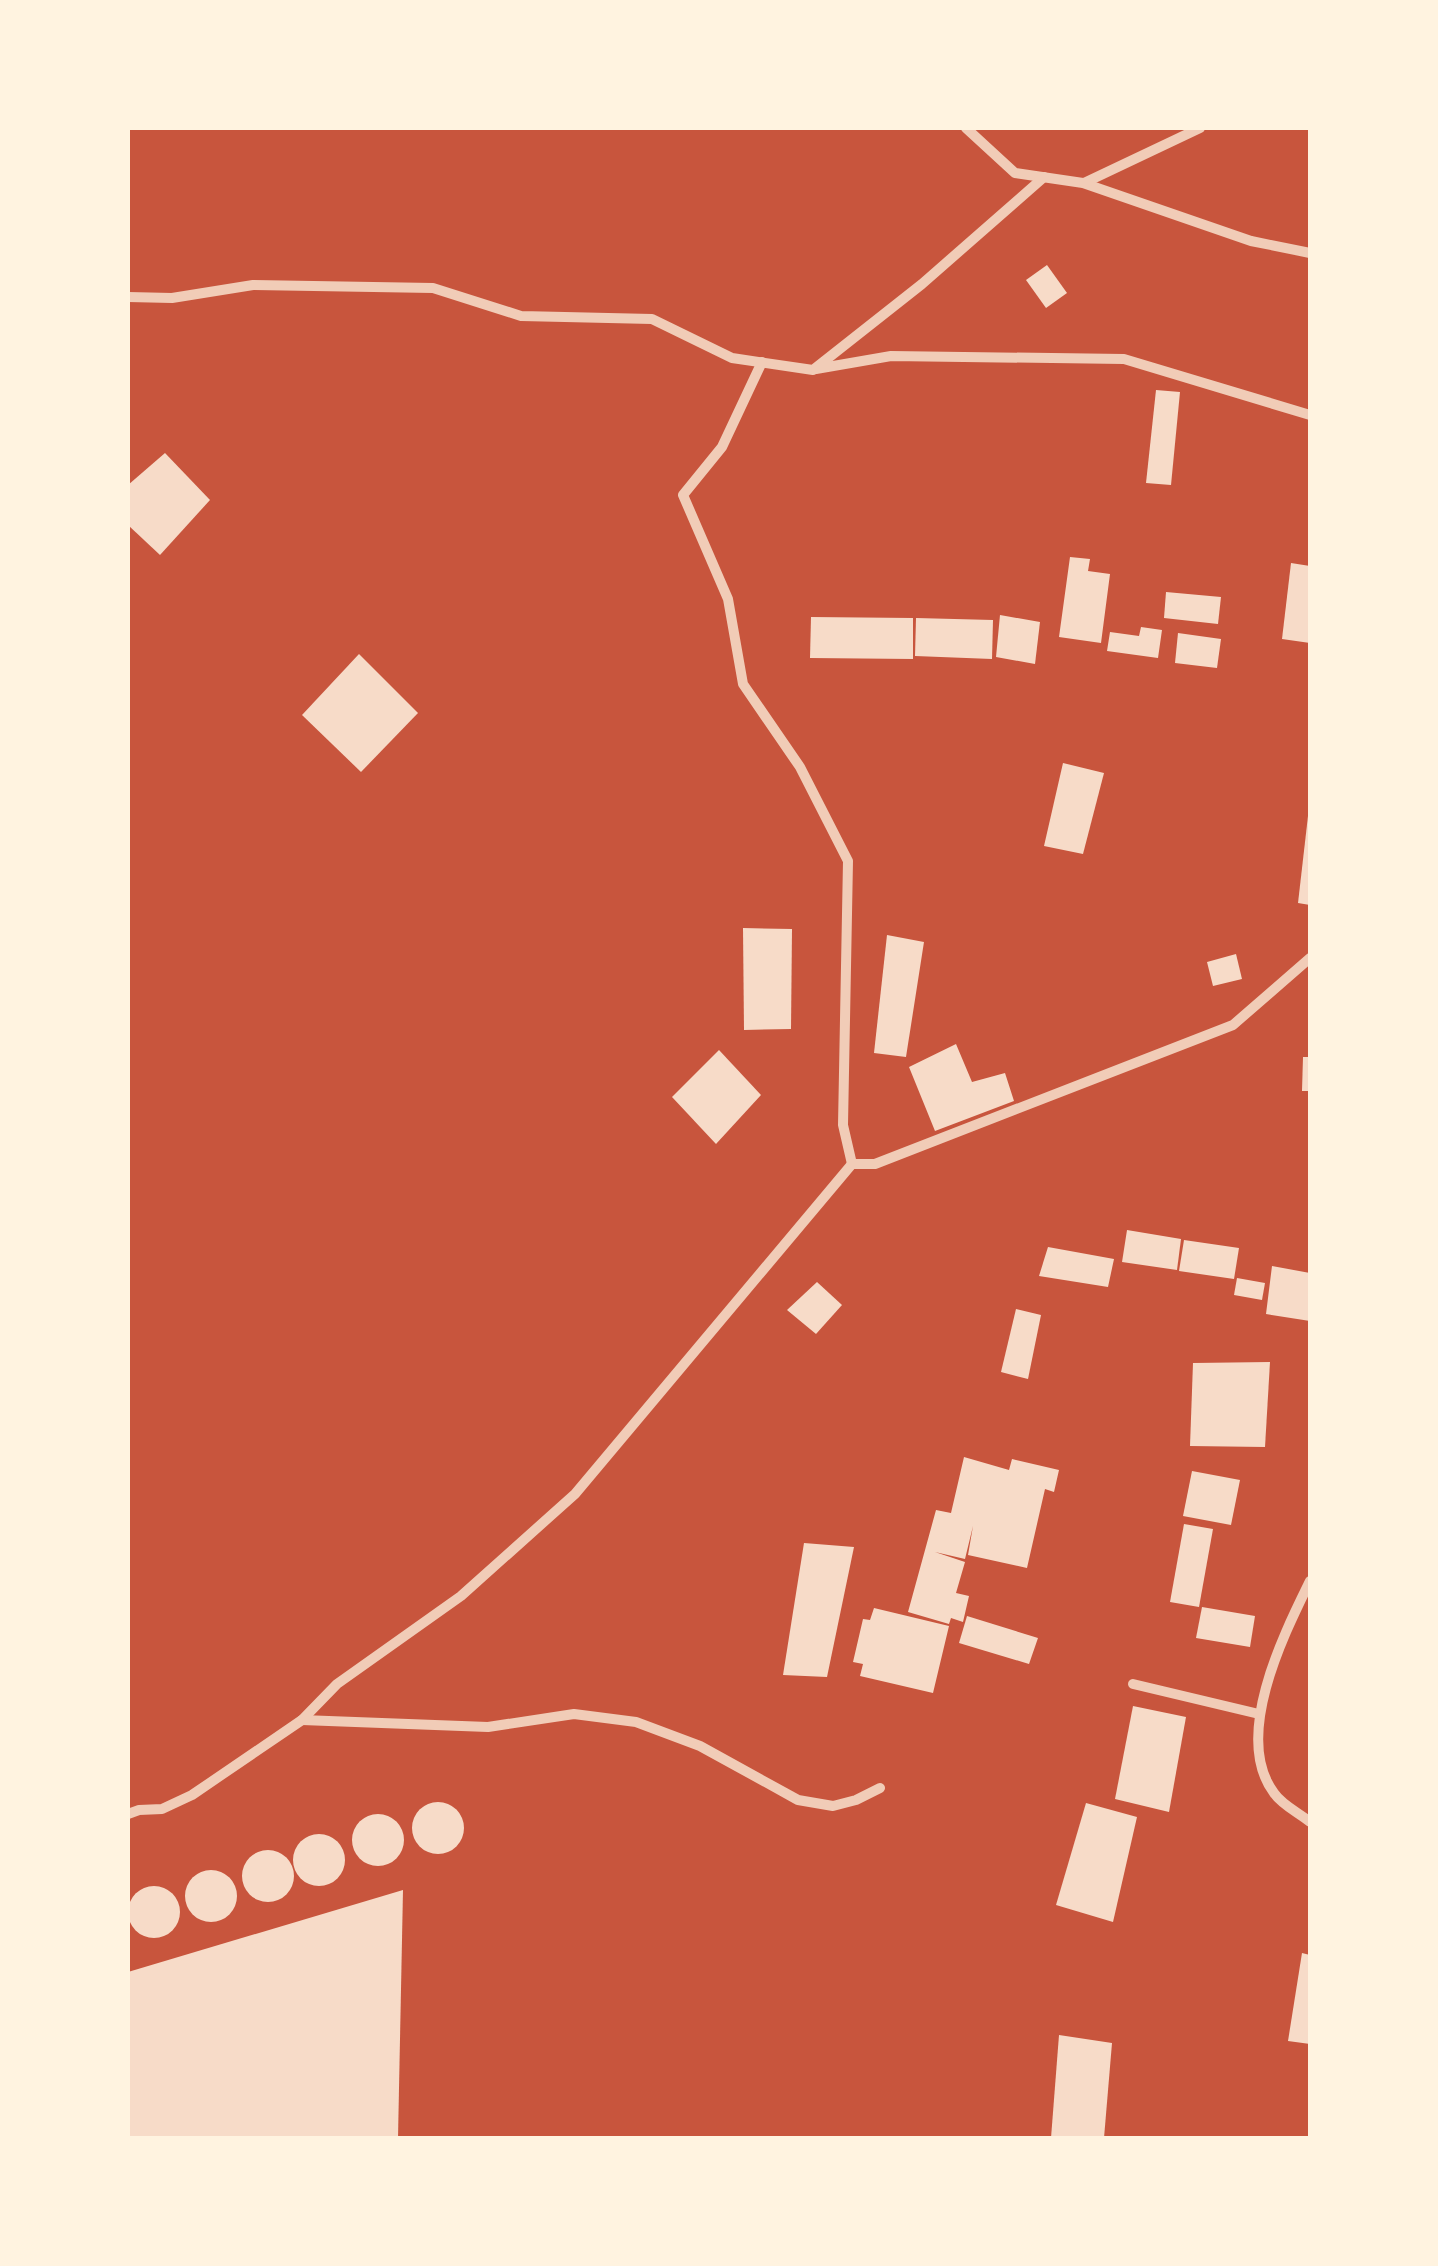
<svg xmlns="http://www.w3.org/2000/svg" width="1438" height="2266" font-family="'Titillium Web',sans-serif">
<rect width="100%" height="100%" fill="#c8553d"/>
<g fill="#f7dbc8">
<path d="M1047 265 1067 293 1046 308 1026 280Z"/>
<path d="M1156 390 1180 392 1171 485 1146 483Z"/>
<path d="M165 453 210 500 160 555 128 525V485Z"/>
<path d="M1070 557 1090 559 1088 571 1110 574 1101 643 1059 637Z"/>
<path d="M1291 563 1310 566V643L1282 639Z"/>
<path d="M1166 592 1221 597 1218 624 1164 618Z"/>
<path d="M1000 615 1040 622 1035 664 996 657Z"/>
<path d="M811 617 913 618V659L810 658Z"/>
<path d="M916 618 993 620 992 659 915 656Z"/>
<path d="M1141 627 1162 630 1158 658 1107 651 1110 632 1139 636Z"/>
<path d="M1178 633 1221 639 1217 668 1175 663Z"/>
<path d="M359 654 418 713 361 772 302 715Z"/>
<path d="M1063 763 1104 773 1083 854 1044 846Z"/>
<path d="M1308 816H1310V905L1298 903Z"/>
<path d="M743 928 792 929 791 1029 744 1030Z"/>
<path d="M887 935 924 942 906 1057 874 1053Z"/>
<path d="M1236 954 1242 979 1213 986 1207 962Z"/>
<path d="M956 1044 972 1082 1005 1073 1014 1101 935 1131 909 1067Z"/>
<path d="M719 1050 761 1095 716 1144 672 1097Z"/>
<path d="M1303 1057H1310V1091H1302Z"/>
<path d="M1127 1230 1181 1239 1177 1270 1122 1262Z"/>
<path d="M1184 1240 1239 1248 1234 1279 1179 1271Z"/>
<path d="M1048 1247 1114 1259 1108 1287 1039 1276Z"/>
<path d="M1272 1266 1310 1273V1321L1266 1314Z"/>
<path d="M1237 1278 1265 1283 1262 1300 1234 1295Z"/>
<path d="M817 1282 842 1305 816 1334 787 1310Z"/>
<path d="M1016 1309 1041 1315 1028 1379 1001 1372Z"/>
<path d="M1270 1362 1265 1447 1190 1446 1193 1363Z"/>
<path d="M964 1457 1009 1470 1012 1459 1059 1470 1054 1492 1045 1489 1027 1568 968 1555 973 1526 965 1559 935 1552 965 1562 956 1593 969 1596 963 1622 951 1618 949 1624 908 1612 936 1510 951 1513Z"/>
<path d="M1192 1471 1240 1480 1231 1525 1183 1516Z"/>
<path d="M1184 1524 1213 1529 1199 1607 1170 1602Z"/>
<path d="M804 1543 854 1547 827 1677 783 1675Z"/>
<path d="M1202 1607 1255 1616 1250 1647 1196 1638Z"/>
<path d="M874 1608 949 1626 933 1693 860 1676 863 1664 853 1662 863 1619 870 1620Z"/>
<path d="M967 1616 1038 1638 1029 1664 959 1643Z"/>
<path d="M1133 1706 1186 1717 1169 1812 1115 1799Z"/>
<circle cx="438" cy="1828" r="26"/>
<path d="M1086 1803 1137 1817 1113 1922 1056 1905Z"/>
<circle cx="378" cy="1840" r="26"/>
<circle cx="319" cy="1860" r="26"/>
<circle cx="268" cy="1876" r="26"/>
<circle cx="211" cy="1896" r="26"/>
<circle cx="154" cy="1912" r="26"/>
<path d="M403 1890 398 2138H128V1972Z"/>
<path d="M1302 1953 1310 1955V2044L1288 2041Z"/>
<path d="M1059 2035 1112 2043 1104 2138H1051Z"/>
</g>
<g fill="none" stroke-linecap="round" stroke-linejoin="round">
<g stroke="#f1ccb7" stroke-width="10">
<path d="M966 128 1015 173 1083 183 1251 241 1310 253"/>
<path d="M1084 183 1200 128"/>
<path d="M128 297 172 298 253 285 433 288 521 316 652 319 732 358 813 370 922 284 1044 177"/>
<path d="M762 362 722 447 683 495 728 599 743 684 800 767 848 861 843 1125 852 1164"/>
<path d="M816 369 891 356 1124 359 1310 415"/>
<path d="M1310 1581C1284 1634 1232 1737 1274 1793 1282 1805 1299 1813 1310 1822"/>
<path d="M1133 1684 1259 1714"/>
<path d="M302 1720 488 1727 574 1714 636 1722 700 1746 798 1800 833 1806 856 1800 880 1788"/>
<path d="M128 1814 139 1810 162 1809 192 1795 302 1720 337 1684 461 1596 575 1494 852 1164H875L1233 1025 1310 958"/>
</g>
</g>
<rect width="1438" height="2266" fill="none" stroke="#fff3e0" stroke-width="260"/>
</svg>
